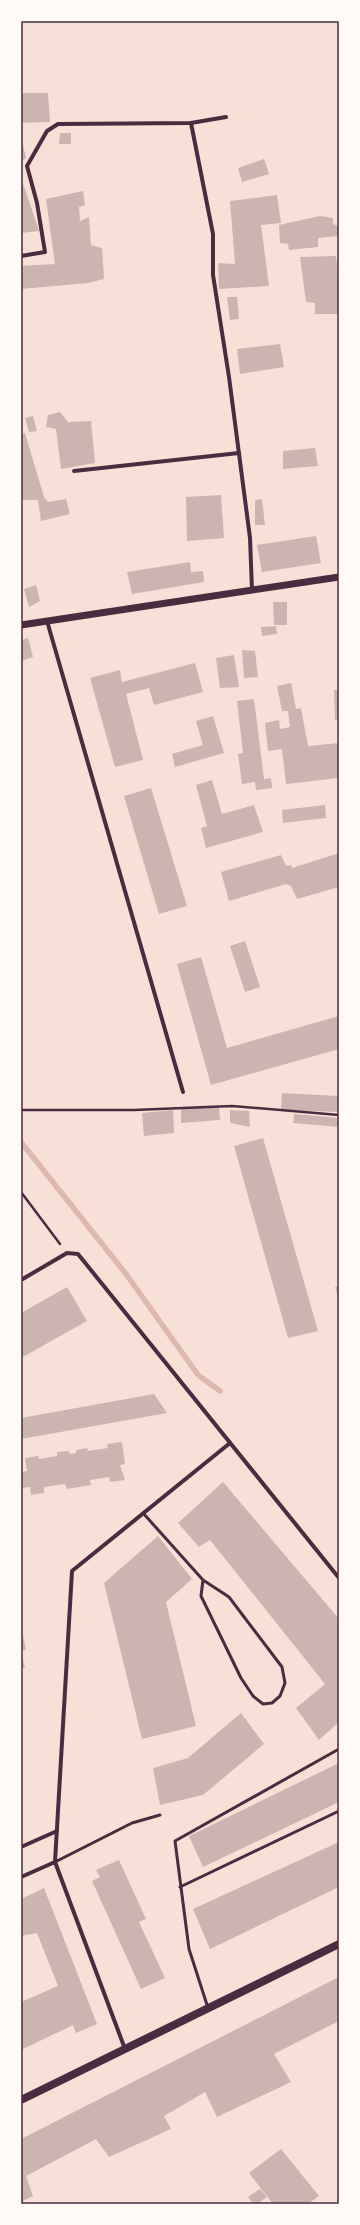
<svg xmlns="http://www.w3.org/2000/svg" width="360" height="2225" font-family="'Work Sans',sans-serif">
<rect width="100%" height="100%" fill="#f7e1d7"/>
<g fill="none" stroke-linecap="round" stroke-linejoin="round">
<path stroke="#dcb8b0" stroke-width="5.5" d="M21 1142 126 1274 198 1375 220 1391"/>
</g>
<g fill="#ccb4b1">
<path d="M21 93H48L50 122 21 123Z"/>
<path d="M60 133H71V144H59Z"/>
<path d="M23 145 26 158 21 162V146Z"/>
<path d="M264 159 269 174 242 182 238 168Z"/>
<path d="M21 179 25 189 39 231 21 233Z"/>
<path d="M83 191 85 205 79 207 80 221 89 217 91 245 102 248 104 279 88 283 21 289V266L55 264 46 199Z"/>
<path d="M277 195 281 223 261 225 269 286 219 289 218 263 235 264 230 201Z"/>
<path d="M320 216 333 218V224L339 226V236L318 238V247L289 250 288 244 280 243 279 225Z"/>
<path d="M336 256 339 283V314H315V303L306 302 300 257Z"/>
<path d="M227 297H237L239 319 230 320Z"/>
<path d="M280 344 284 367 240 374 237 349Z"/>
<path d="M60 412 68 422 91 421 95 463 61 469 56 429 46 427 48 415Z"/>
<path d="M33 416 37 431 29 432 25 418Z"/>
<path d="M25 433 44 497 48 502 66 499 70 514 41 521 38 500H21V434Z"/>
<path d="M315 448 318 466 283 469V451Z"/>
<path d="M221 495 224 538 187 541 186 497Z"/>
<path d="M262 499 265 525H255V500Z"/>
<path d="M316 536 321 563 262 572 257 545Z"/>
<path d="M190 562 191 572 203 571 204 582 132 594 127 572Z"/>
<path d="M36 585 40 601 29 607 24 589Z"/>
<path d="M273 602H287V625H274Z"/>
<path d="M276 626 277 634 262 636 261 627Z"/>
<path d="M28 638 33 657 21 661V640Z"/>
<path d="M242 650 255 651 258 677 244 678Z"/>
<path d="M234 655 239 687 220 688 216 658Z"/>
<path d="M195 663 203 692 154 705 149 688 126 694 143 760 115 767 90 678 120 670 122 682Z"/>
<path d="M291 683 296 709 301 708 308 746 339 743V778L286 784 282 749 268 751 265 723 279 720 280 729 290 727 288 711H282L277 686Z"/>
<path d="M334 690H339V719L335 720Z"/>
<path d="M254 699 264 779 271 778 272 788 256 790 255 782 242 784 238 754 243 753 237 701Z"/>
<path d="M213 716 224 753 175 767 172 754 203 745 196 721Z"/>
<path d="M212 780 222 814 254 805 263 832 206 848 201 828 207 826 196 785Z"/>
<path d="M151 788 187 906 159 914 124 796Z"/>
<path d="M325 805 326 818 283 823 282 810Z"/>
<path d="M339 853V887L297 899 291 886 286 884 229 901 221 872 281 855 286 866 291 865 292 868Z"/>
<path d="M245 941 260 987 245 992 230 946Z"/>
<path d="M201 957 227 1048 339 1016V1049L211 1085 177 964Z"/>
<path d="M282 1093 339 1096V1112L281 1110Z"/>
<path d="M219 1107 220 1120 181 1123V1109Z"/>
<path d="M173 1110 174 1133 144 1136 142 1113Z"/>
<path d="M230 1110 249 1111 250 1127 230 1123Z"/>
<path d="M294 1114 339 1118V1127L293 1123Z"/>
<path d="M263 1138 318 1331 288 1338 234 1146Z"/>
<path d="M67 1287 87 1321 21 1358V1313Z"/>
<path d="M335 1287H339V1300Z"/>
<path d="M154 1394 167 1413 21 1439V1418Z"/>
<path d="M122 1442 125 1464 120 1465 125 1480 110 1482 109 1477 90 1480 91 1485 67 1489 65 1484 44 1487V1493L31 1495 30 1487 21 1488V1472L27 1471 25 1458 38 1456 39 1459 57 1456V1452L69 1451 70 1454 76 1453V1450L87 1448 88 1451 108 1448 107 1444Z"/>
<path d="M223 1482 339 1619V1722L319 1740 296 1708 325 1684 210 1540 199 1547 178 1523Z"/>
<path d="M158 1536 192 1579 166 1602 196 1726 142 1739 104 1583Z"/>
<path d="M21 1625 26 1650H21Z"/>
<path d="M21 1652 25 1668H21Z"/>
<path d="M241 1713 264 1744 203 1795 160 1805 153 1768 188 1758Z"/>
<path d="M339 1763V1802L203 1867 189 1836Z"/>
<path d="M339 1842V1887L210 1949 193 1909Z"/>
<path d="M119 1860 146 1919 139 1922 165 1978 141 1989 92 1881 100 1877 96 1870Z"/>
<path d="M44 1888 97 2024 76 2033 73 2025 21 2050V2002L58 1986 37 1933 21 1936V1899Z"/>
<path d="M339 1977V2021L274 2054 291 2082 217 2117 205 2092 164 2116 171 2129 109 2157 96 2139 26 2176 33 2196 21 2202V2139Z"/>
<path d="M281 2149 319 2196 308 2204H273L249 2173Z"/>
<path d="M260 2189 267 2197 260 2202 261 2204H253L248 2197Z"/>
</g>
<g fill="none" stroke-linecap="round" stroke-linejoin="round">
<g stroke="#4a2c40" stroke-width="2.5">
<path d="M21 1110H134L232 1106 339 1115"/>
<path d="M21 1192 60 1244"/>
</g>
<g stroke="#4a2c40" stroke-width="3">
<path d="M143 1513 203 1580 229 1597 282 1667 285 1683 280 1696 272 1703 263 1704 253 1696 241 1678 201 1596 203 1580"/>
<path d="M55 1862 132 1823 160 1815"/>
<path d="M180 1887 339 1811"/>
<path d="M208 2008 189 1949 175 1841 339 1749"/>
</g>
<g stroke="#4a2c40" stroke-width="4">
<path d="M191 123 213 234V275L229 377 250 538 252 590"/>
<path d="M21 256 45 252 37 203 27 166 47 131 58 124 191 123 226 117"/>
<path d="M74 471 239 453"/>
<path d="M47 621 183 1092"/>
<path d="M21 1280 67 1253 78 1254 339 1578"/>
<path d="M21 1847 57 1831"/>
<path d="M21 1877 55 1862"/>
<path d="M125 2049 55 1862 72 1571 230 1443"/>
</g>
<path stroke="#4a2c40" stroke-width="7" d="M21 625 339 577"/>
<path stroke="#4a2c40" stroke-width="8" d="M21 2100 339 1944"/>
</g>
<rect width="360" height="2225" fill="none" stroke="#fffaf5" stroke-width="44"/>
<rect x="22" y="22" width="316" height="2181" fill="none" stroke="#4a2c40" stroke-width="1.5"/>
</svg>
